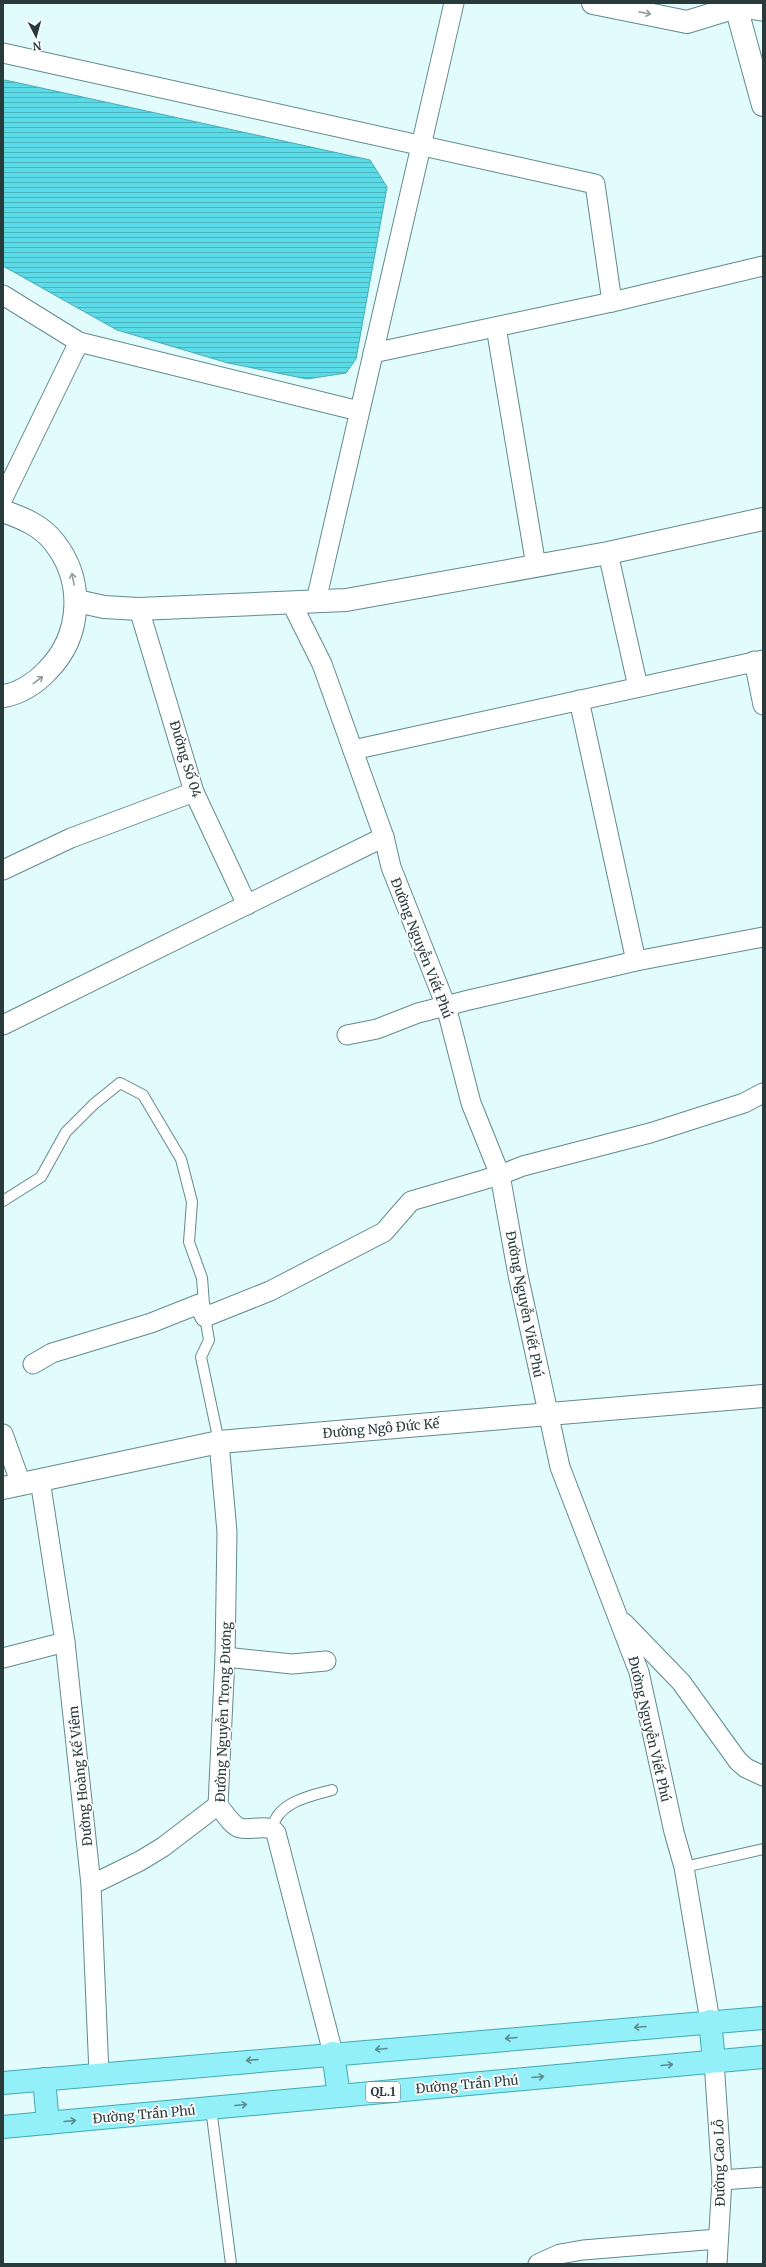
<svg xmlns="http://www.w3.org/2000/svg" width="766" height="2267" font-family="Merriweather,serif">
<defs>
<pattern id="water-rules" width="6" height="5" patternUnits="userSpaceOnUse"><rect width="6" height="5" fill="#5adbe7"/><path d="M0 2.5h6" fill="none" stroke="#4ab3bc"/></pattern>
</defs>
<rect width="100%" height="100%" fill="#e2fbfd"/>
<path fill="url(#water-rules)" stroke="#4babb3" d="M5 80 370 160 387 187 356 359 346 373 307 379 228 363 117 330 3 266V81Z"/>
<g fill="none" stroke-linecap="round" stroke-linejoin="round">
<defs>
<g id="lane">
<path d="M3 1201 41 1177 66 1132 94 1104 120 1083 143 1095 181 1159 192 1202 189 1242 202 1278 205 1317 209 1340 201 1357 219 1442"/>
<path d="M272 1829C277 1802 310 1796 332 1790"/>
<path d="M684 1867 763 1849"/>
<path d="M211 2108 231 2264"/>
</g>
<g id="street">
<path d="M736 7 763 11"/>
<path d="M3 53 595 184 612 302"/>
<path d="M3 295 79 342 359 411"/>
<path d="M496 327 536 566"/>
<path d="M373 353 612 302 763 266"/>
<path d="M3 498 79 342"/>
<path d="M608 553 638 687"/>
<path d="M316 601 454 3"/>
<path d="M291 602 322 664 384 837 391 867 446 1006 471 1103 500 1175 518 1275 560 1467 639 1672 674 1832 684 1867 710 2021"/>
<path d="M139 609 194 792 247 905"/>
<path d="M754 661 763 705"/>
<path d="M579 700 636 961"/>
<path d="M353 750 763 660"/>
<path d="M3 870 71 838 194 792"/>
<path d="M3 1025 384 837"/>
<path d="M347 1035 377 1029 418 1013 469 1000 636 961 763 937"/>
<path d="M33 1364 52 1353 151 1323 199 1304 205 1317 270 1291 384 1232 411 1201 500 1175 523 1166 650 1133 744 1103 763 1093"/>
<path d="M3 1434 21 1484"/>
<path d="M219 1442 227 1532 225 1657 218 1805C224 1812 231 1825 240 1828 250 1831 269 1823 276 1833L333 2053"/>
<path d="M40 1480 65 1642 91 1885 99 2074"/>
<path d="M624 1623 681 1682 738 1761 746 1768 763 1776"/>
<path d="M225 1657 292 1664 326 1661"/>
<path d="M3 1658 65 1642"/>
<path d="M91 1885 140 1861 163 1847 218 1805"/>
<path d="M714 2061 722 2180 717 2264"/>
<path d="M722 2180 763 2177"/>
<path d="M538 2264 560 2254 583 2250 718 2239"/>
</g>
<g id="secondary">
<path d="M593 3 687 22 736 7"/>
<path d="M735 3 763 105"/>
<path d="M3 511C22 518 41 525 54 542 85 581 82 636 47 671 36 683 19 694 3 696"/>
<path d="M77 601 104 607 139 609 346 600 608 553 763 519"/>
<path d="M3 1488 219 1442 763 1396"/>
</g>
<g id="primary">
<path d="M710 2021 714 2061"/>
<path d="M333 2053 339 2096"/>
<path d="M44 2079 48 2123"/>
<path d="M3 2083 763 2018"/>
<path d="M3 2127 763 2057"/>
</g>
</defs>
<use href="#lane" stroke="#628a8d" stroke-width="12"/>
<use href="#street" stroke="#628a8d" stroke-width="21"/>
<use href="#secondary" stroke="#628a8d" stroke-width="24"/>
<use href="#primary" stroke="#40aab3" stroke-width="24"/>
<use href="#lane" stroke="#fff" stroke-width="10"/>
<use href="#street" stroke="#fff" stroke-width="19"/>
<use href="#secondary" stroke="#fff" stroke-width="22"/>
<use href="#primary" stroke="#94f0f8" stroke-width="22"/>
</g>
<defs><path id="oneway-shaft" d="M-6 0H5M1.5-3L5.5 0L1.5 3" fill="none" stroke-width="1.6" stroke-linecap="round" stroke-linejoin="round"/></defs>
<g stroke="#949c9d">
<use href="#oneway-shaft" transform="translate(645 13) rotate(11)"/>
<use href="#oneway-shaft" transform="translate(73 579) rotate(-101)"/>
<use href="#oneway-shaft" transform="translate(38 680) rotate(-37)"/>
</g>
<g stroke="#598c90">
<use href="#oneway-shaft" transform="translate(640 2027) rotate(175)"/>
<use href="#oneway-shaft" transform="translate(511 2038) rotate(175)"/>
<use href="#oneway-shaft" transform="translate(381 2049) rotate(175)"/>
<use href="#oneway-shaft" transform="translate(252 2060) rotate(175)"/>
<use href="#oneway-shaft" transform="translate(667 2065) rotate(-5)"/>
<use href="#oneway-shaft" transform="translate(538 2077) rotate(-5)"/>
<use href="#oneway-shaft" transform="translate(241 2105) rotate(-5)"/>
<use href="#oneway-shaft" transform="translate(70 2121) rotate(-5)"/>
</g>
<g text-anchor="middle" stroke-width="3.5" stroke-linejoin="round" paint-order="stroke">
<rect fill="#fff" stroke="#697576" stroke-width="1" x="366" y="2082" width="34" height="20" rx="3"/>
<g font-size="12" font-weight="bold" fill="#293a3b">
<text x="383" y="2096">QL.1</text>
</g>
<g font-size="13" fill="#293a3b" stroke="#fff">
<text transform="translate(186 759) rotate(73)" y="5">Đường Số 04</text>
<text transform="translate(422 948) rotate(69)" y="5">Đường Nguyễn Viết Phú</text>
<text transform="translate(525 1304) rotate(79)" y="5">Đường Nguyễn Viết Phú</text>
<text transform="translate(381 1428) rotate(-5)" y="5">Đường Ngô Đức Kế</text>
<text transform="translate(223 1712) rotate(-88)" y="5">Đường Nguyễn Trọng Đương</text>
<text transform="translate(650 1729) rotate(77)" y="5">Đường Nguyễn Viết Phú</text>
<text transform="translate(80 1776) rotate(-96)" y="5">Đường Hoàng Kế Viêm</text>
<text transform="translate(467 2084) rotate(-5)" y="5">Đường Trần Phú</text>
<text transform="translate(144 2114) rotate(-5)" y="5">Đường Trần Phú</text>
<text transform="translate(719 2163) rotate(-91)" y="5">Đường Cao Lỗ</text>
</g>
</g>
<rect width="766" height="2267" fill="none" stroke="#293a3b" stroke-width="8"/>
<g transform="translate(36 36) rotate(174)" stroke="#ffffff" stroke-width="3" paint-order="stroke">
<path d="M0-3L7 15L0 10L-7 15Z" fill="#293a3b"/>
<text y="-6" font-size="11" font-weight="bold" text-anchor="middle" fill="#293a3b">N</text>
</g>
</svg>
